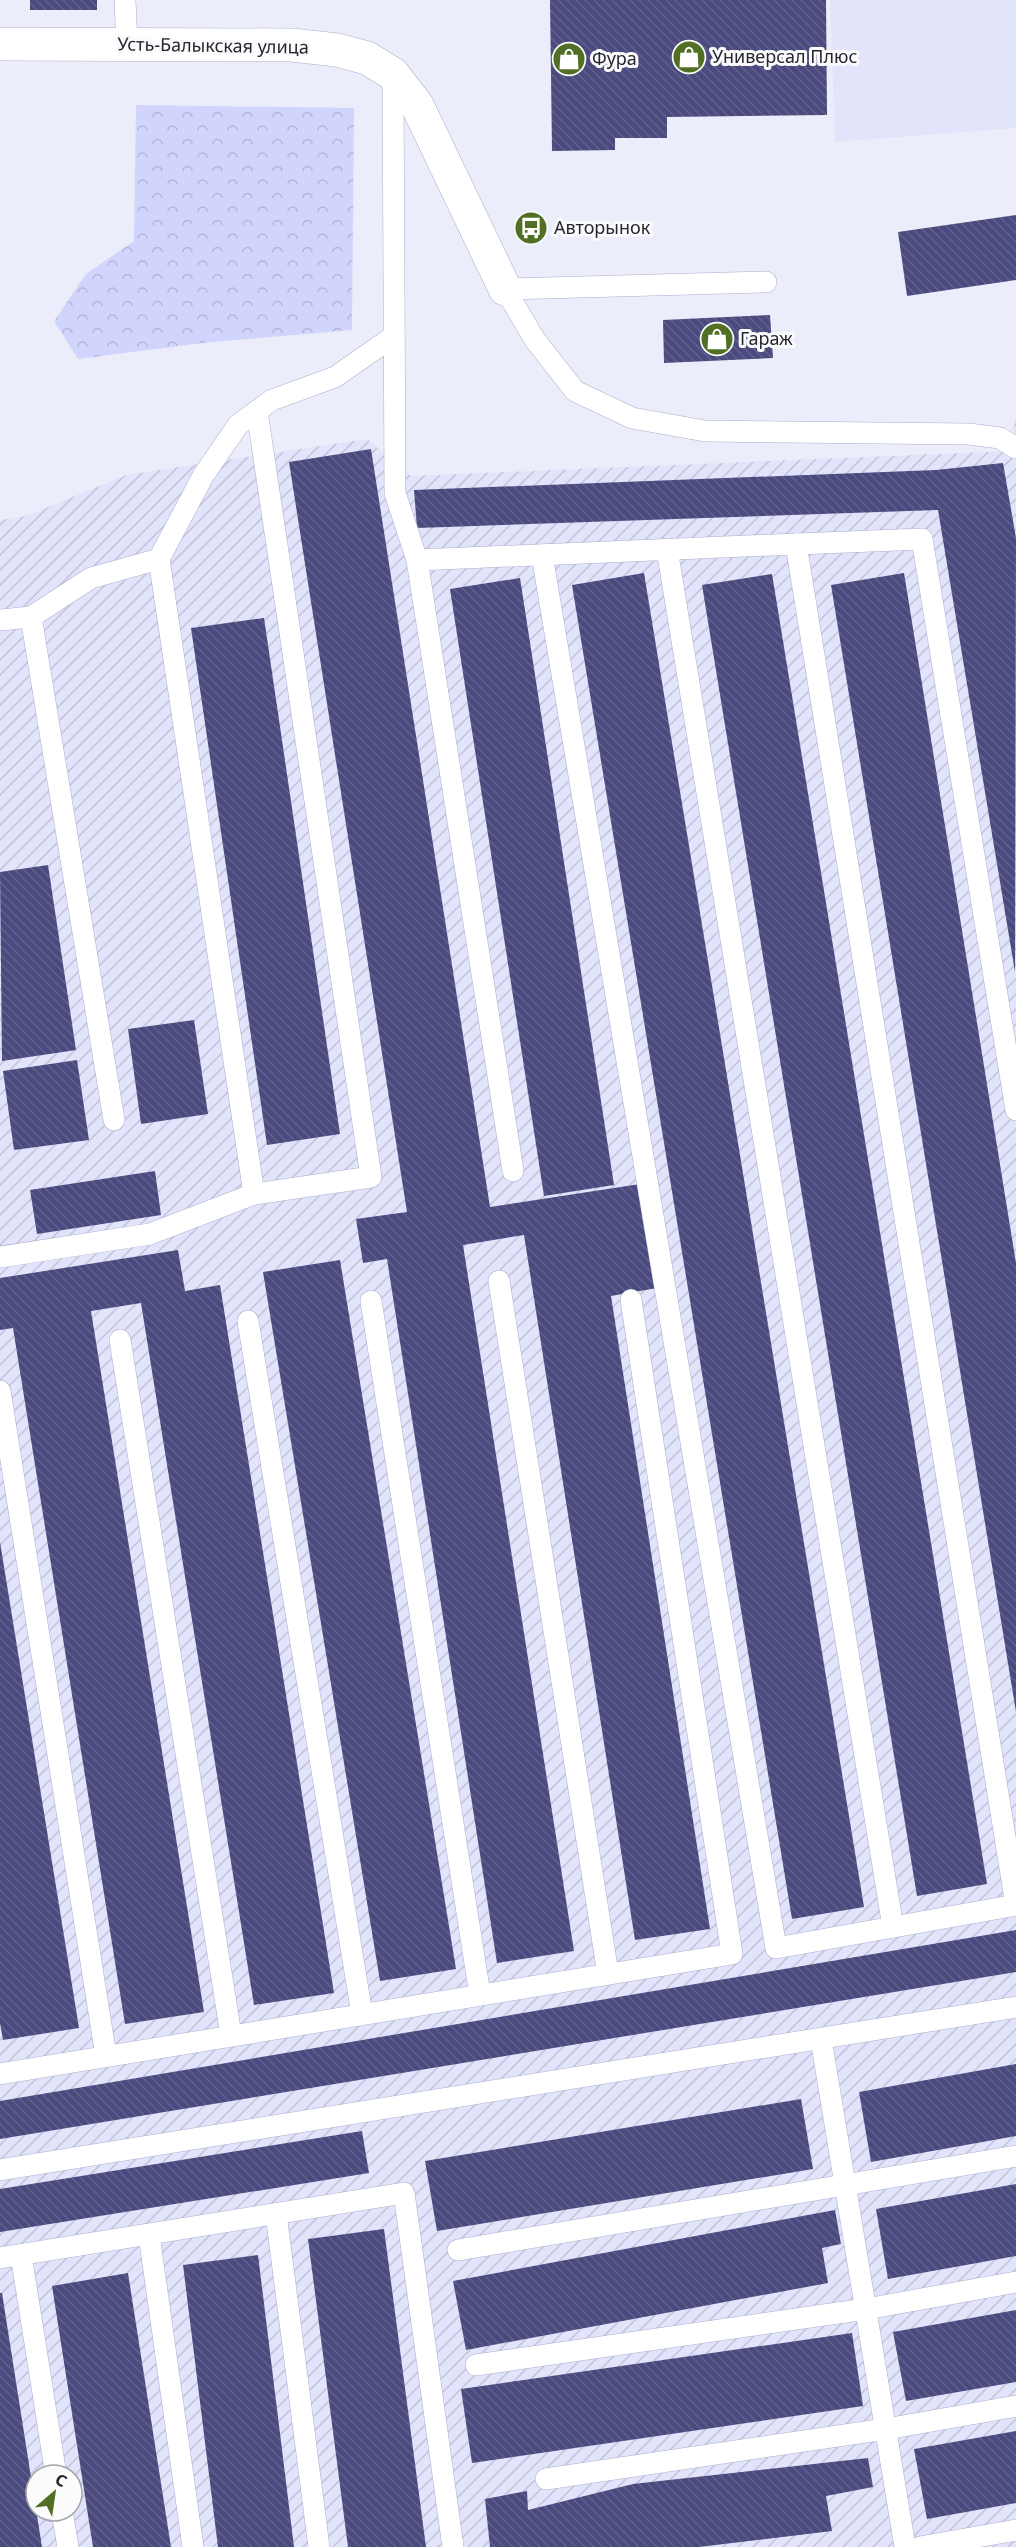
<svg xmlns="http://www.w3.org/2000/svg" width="1016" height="2547" font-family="'Noto Sans',sans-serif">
<defs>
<pattern id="industrial-furrows" width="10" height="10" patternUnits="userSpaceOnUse" patternTransform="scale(1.5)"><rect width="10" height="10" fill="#e2e4fc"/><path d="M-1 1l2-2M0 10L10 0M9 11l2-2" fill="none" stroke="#c2c3d8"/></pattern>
<pattern id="forest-crowns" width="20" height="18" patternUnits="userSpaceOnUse" patternTransform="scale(1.5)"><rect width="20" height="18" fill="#d1d4fc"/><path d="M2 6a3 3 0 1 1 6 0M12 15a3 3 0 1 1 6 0" fill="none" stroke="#b3b6d8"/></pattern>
<pattern id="building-back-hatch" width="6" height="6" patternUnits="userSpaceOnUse" patternTransform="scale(1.5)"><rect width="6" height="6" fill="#4a4a7f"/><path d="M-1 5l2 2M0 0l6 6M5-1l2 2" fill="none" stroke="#61618c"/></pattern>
</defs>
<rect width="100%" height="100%" fill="#ecedfa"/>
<path fill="#e2e4fc" d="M830 0H1016V128L835 142Z"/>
<path fill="url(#industrial-furrows)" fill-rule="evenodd" d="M1016 416V2547H0V520L26 516 126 475 367 439 411 476 1009 451ZM36 2475H72V2511H36Z"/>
<path fill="url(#forest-crowns)" d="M136 105 354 108 352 330 202 343 78 359 54 321 86 274 134 241Z"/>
<g fill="url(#building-back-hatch)">
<rect x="30" y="0" width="67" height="10"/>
<path d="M550 0H826L827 115 667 117V138H615V150L552 151Z"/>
<path d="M1016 215V280L907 296 898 232Z"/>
<path d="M770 315 773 358 664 363 663 320Z"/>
<path d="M371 449 490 1207 640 1184 657 1288 611 1296 710 1929 635 1940 524 1235 463 1245 574 1951 497 1963 387 1259 363 1263 356 1219 407 1212 289 462Z"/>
<path d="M1003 463 1016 538 1015 972 938 510 417 528 414 490 936 470Z"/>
<path d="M644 573 864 1907 792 1919 572 585Z"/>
<path d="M904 573 1016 1263V1712L831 585Z"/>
<path d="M772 574 987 1884 917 1896 702 585Z"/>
<path d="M520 578 614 1185 544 1196 450 589Z"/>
<path d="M264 618 340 1134 267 1145 191 628Z"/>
<path d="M48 865 76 1050 2 1061 0 872Z"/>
<path d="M194 1020 208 1114 141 1124 128 1029Z"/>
<path d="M77 1060 89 1140 14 1150 3 1071Z"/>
<path d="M155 1171 161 1215 37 1234 30 1190Z"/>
<path d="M178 1250 185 1291 220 1285 334 1993 254 2005 141 1303 91 1311 204 2012 125 2024 13 1328 0 1330V1278Z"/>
<path d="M340 1260 456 1969 380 1981 263 1272Z"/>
<path d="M0 1542 79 2028 3 2040 0 2023Z"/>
<path d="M1016 1930V1972L0 2139V2101Z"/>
<path d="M1016 2064V2136L871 2162 859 2092Z"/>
<path d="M801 2099 813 2169 437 2231 425 2161Z"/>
<path d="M362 2131 369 2173 0 2232V2189Z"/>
<path d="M1016 2184V2256L888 2279 876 2209Z"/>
<path d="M835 2210 841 2244 822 2248 828 2283 466 2350 453 2281Z"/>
<path d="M384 2229 426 2547H348L308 2239Z"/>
<path d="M258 2255 294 2547H218L183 2265Z"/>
<path d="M128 2273 171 2547H93L52 2286Z"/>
<path d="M0 2293H2L42 2547H0Z"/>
<path d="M1016 2310V2382L906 2401 893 2332Z"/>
<path d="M852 2333 863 2406 472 2463 461 2389Z"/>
<path d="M1016 2431V2503L927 2519 914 2449Z"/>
<path d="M868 2458 873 2487 826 2496 832 2531 699 2547H490L485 2499 527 2491 528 2510 633 2484Z"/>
</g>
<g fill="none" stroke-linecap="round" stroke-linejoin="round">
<defs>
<g id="lane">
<path d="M125 0 127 44"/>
<path d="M393 74 395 493 417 560 796 544 1016 1905"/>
<path d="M766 282 505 289 535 340 575 391 632 418 705 431 969 434 1000 438 1016 448"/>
<path d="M796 544 922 539 1016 1110"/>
<path d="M667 549 893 1927"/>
<path d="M542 555 776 1948 1016 1905"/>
<path d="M159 559 254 1194 371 1177 257 411"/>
<path d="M417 560 513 1171"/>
<path d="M31 617 114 1120"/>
<path d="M0 620 31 617 91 578 159 559 203 476 238 425 272 400 335 377 394 336"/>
<path d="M0 1257 150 1234 254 1194"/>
<path d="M499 1281 608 1974"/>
<path d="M371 1301 480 1995"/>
<path d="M248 1321 362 2014"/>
<path d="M120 1340 231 2035"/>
<path d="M0 1391 106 2056"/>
<path d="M821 2039 905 2547"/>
<path d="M0 2074 732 1954 631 1300"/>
<path d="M0 2170 1016 2007"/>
<path d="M276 2214 319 2547"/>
<path d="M149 2235 193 2547"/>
<path d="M458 2250 1016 2156"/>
<path d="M21 2255 56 2475"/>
<path d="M0 2258 404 2193 453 2547"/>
<path d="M476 2365 866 2309 1016 2282"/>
<path d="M546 2479 886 2429 1016 2406"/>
<path d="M62 2511 68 2547"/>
<path d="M920 2547 1016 2530"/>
</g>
<path id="street" d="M0 44 292 45 337 50 367 58 393 74 417 105 505 289"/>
</defs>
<use href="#lane" stroke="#acaecd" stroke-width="22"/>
<use href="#street" stroke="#acaecd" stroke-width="34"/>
<use href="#lane" stroke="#fff" stroke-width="21"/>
<use href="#street" stroke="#fff" stroke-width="33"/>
</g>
<defs>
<symbol id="shop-disc" viewBox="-11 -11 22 22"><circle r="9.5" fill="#527025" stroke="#fbfbfb"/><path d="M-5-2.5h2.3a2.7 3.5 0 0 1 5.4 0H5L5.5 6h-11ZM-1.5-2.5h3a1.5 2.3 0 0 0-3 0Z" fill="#fff"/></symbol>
<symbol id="bus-disc" viewBox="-11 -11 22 22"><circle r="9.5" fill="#527025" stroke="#fbfbfb"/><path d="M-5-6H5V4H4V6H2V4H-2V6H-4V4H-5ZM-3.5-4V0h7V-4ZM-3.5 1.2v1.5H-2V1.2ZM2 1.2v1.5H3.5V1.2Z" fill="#fff"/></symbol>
</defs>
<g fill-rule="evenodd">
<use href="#shop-disc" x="670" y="38" width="38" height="38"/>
<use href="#shop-disc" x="550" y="40" width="38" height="38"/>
<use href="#bus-disc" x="512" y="209" width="38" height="38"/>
<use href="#shop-disc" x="698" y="320" width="38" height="38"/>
</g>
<g text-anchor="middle" stroke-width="6" stroke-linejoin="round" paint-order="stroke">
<g font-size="18" fill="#252632" stroke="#fbfbfb">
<text transform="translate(213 46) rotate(1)" y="6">Усть-Балыкская улица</text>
</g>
<g font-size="18" fill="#252632" stroke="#fbfbfb" text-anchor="start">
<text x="712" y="63">Универсал Плюс</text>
<text x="592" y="65">Фура</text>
<text x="554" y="234">Авторынок</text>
<text x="740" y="345">Гараж</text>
</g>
</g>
<g transform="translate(54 2493) rotate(29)"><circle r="28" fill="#fbfbfb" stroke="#a5a6ab" stroke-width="1.5"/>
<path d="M0-4.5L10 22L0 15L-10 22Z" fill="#527025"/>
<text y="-9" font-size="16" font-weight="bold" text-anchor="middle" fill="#252632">С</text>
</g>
</svg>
